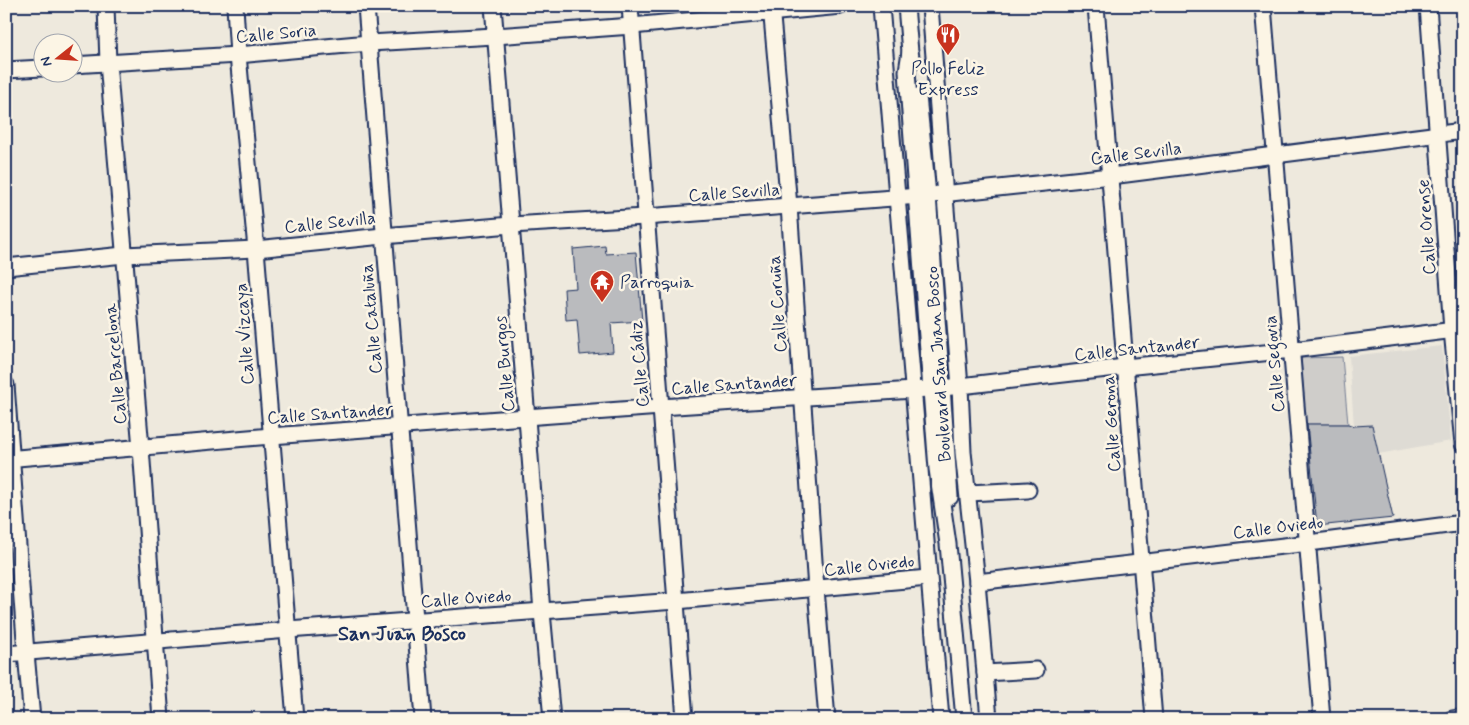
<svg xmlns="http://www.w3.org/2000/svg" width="1469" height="725" font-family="Mynerve,sans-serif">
<rect width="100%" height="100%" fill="#eee9dd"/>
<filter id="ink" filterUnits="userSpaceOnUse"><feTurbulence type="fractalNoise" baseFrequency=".02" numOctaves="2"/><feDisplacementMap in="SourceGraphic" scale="10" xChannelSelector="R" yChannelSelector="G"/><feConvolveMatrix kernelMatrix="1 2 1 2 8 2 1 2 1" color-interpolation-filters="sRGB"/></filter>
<g filter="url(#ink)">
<path fill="#dedbd4" d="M1442 346 1451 441 1378 454 1372 425 1354 426 1349 356Z"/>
<path fill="#cfcdca" stroke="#757e94" d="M1342 357 1348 424H1306L1301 358Z"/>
<g fill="#babbbe" stroke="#1b2f5e">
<path d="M605 246 606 254 636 252 642 321 611 323 613 352 580 355 577 319 566 320 564 289 576 288 573 249Z"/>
<path d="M1307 424H1348L1354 426 1372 425 1393 518 1317 526Z"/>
</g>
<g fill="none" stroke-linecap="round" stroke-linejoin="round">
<defs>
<g id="minor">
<path d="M106 6 108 63 141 448 161 719"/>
<path d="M235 6 238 55 256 249 295 719"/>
<path d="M366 6 423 719"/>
<path d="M493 6 527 418 542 612 552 719"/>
<path d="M630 6 685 719"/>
<path d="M771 6 789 206 816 589 827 719"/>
<path d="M881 6 941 719"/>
<path d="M906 6 910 52 912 62"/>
<path d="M930 6 960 387 963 452 977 582 989 719"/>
<path d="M1096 6C1117 244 1133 481 1154 719"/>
<path d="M1263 6 1322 719"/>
<path d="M1428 6 1452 330 1463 444"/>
<path d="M910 52 907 71 908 86 937 469 948 544 964 719"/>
<path d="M72 65 238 55 369 43 495 36 632 26 841 6"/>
<path d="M6 70 42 68"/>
<path d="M918 96 928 195 950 497"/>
<path d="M6 267 124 255 256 249 383 236 511 225 645 217 932 195 1111 176 1463 131"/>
<path d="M6 385 26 653 32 719"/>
<path d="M6 459 271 436 661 407 943 388 1125 367 1292 350 1463 329"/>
<path d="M968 493 1028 490"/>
<path d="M977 582 1309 543 1463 523"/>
<path d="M6 654 288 630 676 601 928 578"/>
<path d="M985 673 1036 670"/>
<path d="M1452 719 1463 717"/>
</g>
</defs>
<use href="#minor" stroke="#1b2f5e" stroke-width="19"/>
<use href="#minor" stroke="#fcf5e5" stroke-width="15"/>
</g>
</g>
<defs>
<symbol id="restaurant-pin" viewBox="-11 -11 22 30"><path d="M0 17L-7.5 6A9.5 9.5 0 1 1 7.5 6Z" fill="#c8321e" stroke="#fcf5e5"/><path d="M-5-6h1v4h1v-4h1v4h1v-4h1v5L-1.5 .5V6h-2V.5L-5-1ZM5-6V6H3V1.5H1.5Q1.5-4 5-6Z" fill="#fff"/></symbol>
<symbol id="temple-pin" viewBox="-11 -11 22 30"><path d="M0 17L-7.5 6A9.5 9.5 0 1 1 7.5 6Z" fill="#c8321e" stroke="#fcf5e5"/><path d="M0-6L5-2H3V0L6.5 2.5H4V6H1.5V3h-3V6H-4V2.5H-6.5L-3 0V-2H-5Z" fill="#fff"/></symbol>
</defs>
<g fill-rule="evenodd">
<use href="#restaurant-pin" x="934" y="21" width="28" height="38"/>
<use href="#temple-pin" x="588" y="268" width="28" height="38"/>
</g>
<g text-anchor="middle" stroke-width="5" stroke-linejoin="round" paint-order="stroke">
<g font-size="18" fill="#1b2f5e" stroke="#fcf5e5">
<text transform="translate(276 33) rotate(-5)" y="6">Calle Soria</text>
<text transform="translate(1136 153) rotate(-7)" y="6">Calle Sevilla</text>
<text transform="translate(734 192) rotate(-4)" y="6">Calle Sevilla</text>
<text transform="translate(330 222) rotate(-6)" y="6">Calle Sevilla</text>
<text transform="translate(1426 227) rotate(-94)" y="6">Calle Orense</text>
<text transform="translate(777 304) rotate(-94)" y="6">Calle Coruña</text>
<text transform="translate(371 319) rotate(-95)" y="6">Calle Cataluña</text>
<text transform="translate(244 334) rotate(-94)" y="6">Calle Vizcaya</text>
<text transform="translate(1137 348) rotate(-6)" y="6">Calle Santander</text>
<text transform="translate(115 364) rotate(-95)" y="6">Calle Barcelona</text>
<text transform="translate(504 364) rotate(-95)" y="6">Calle Burgos</text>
<text transform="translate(639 364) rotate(-95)" y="6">Calle Cádiz</text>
<text transform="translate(938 364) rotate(-94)" y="6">Boulevard San Juan Bosco</text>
<text transform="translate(1274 364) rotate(-95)" y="6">Calle Segovia</text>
<text transform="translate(734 384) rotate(-4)" y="6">Calle Santander</text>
<text transform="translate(330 413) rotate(-4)" y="6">Calle Santander</text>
<text transform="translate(1111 424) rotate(-94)" y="6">Calle Gerona</text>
<text transform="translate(1278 527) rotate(-7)" y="6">Calle Oviedo</text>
<text transform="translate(869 565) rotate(-6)" y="6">Calle Oviedo</text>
<text transform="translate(466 598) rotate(-4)" y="6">Calle Oviedo</text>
</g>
<g font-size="18" fill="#1b2f5e" stroke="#fcf5e5">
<text x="948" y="74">Pollo Feliz<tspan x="948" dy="21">Express</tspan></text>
<text x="620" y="288" text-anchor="start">Parroquia</text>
</g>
<g font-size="20" font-weight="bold" fill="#1b2f5e" stroke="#fcf5e5">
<text x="402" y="640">San Juan Bosco</text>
</g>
</g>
<rect width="1469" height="725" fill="none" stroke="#fcf5e5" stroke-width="25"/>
<rect x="12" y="12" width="1444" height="700" fill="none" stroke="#1b2f5e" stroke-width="2" filter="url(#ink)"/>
<g transform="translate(58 58) rotate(253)"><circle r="24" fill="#fcf5e5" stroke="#a2a6af"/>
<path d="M0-4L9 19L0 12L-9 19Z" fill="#c8321e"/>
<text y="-8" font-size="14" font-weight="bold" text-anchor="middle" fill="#1b2f5e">N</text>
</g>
</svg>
